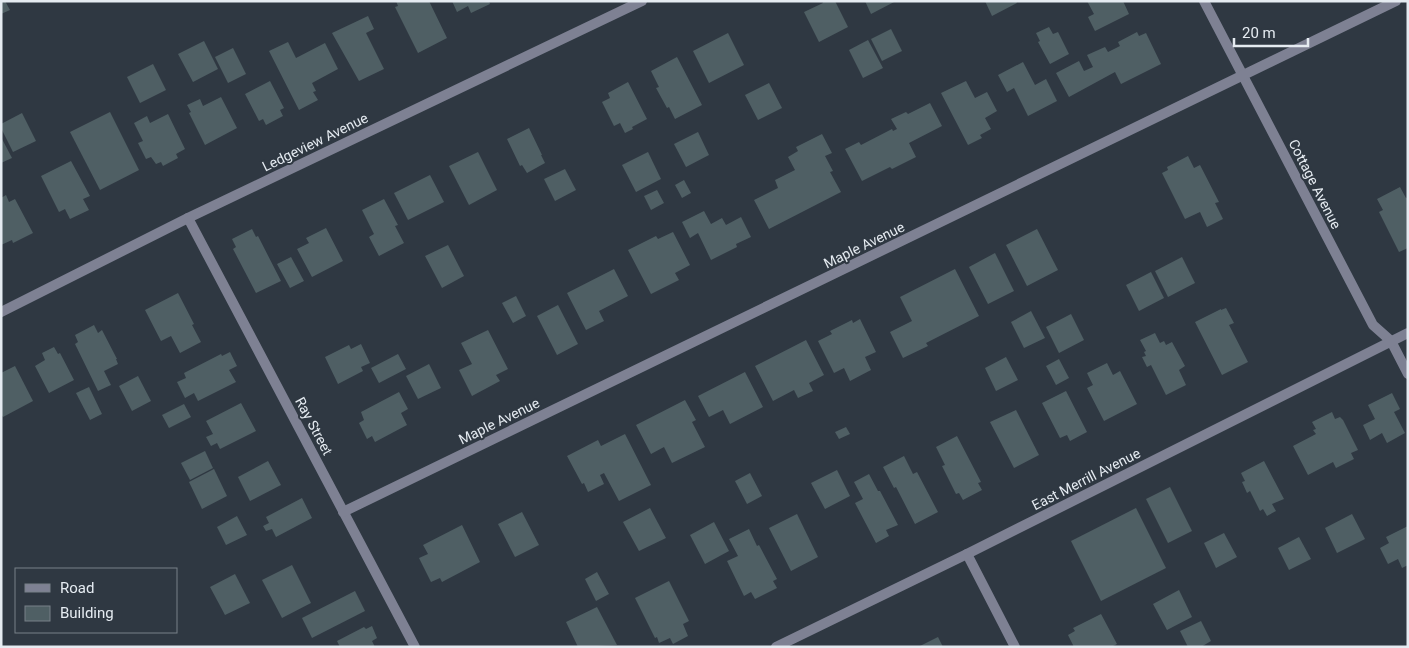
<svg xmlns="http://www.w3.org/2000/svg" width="1409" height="648" font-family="Roboto,sans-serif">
<rect width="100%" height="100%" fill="#2f3842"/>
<g fill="#4f5f64">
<path d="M1 1H5L10 10 1 14Z"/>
<path d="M396 1H429L447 38 418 53 395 7 398 6Z"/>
<path d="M452 1H489L490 4 471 13 468 6 457 12Z"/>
<path d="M822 1H835L848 27 819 42 804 12 823 3Z"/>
<path d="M865 1H896L871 14Z"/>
<path d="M985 1H1016L1017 3 992 16Z"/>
<path d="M1087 1H1123L1129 14 1095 31 1088 17 1094 14Z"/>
<path d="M368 16 374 29 366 33 384 69 359 81 332 33Z"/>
<path d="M1049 27 1053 34 1058 32 1069 54 1050 64 1038 42 1040 41 1036 33Z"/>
<path d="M891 29 902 51 882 61 871 39Z"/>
<path d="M1137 32 1139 36 1146 33 1161 64 1121 84 1115 72 1069 97 1056 73 1079 61 1084 71 1093 67 1087 55 1105 47 1108 52 1120 46 1118 42Z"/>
<path d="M728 33 744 65 709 83 693 51Z"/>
<path d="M868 40 883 68 863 78 849 50Z"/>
<path d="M204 41 218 69 193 82 178 54Z"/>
<path d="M288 42 296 58 325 43 338 69 312 83 316 91 313 92 318 100 299 110 269 51Z"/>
<path d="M233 48 246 74 228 83 215 57Z"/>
<path d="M677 57 702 105 675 119 669 107 667 108 656 88 659 87 651 71Z"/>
<path d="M1023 62 1035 85 1046 79 1057 101 1028 116 1014 88 1007 92 998 75Z"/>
<path d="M153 64 166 90 140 103 127 77Z"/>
<path d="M270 81 284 108 280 110 283 116 266 125 263 119 259 121 245 94Z"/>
<path d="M966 81 975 98 987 92 997 111 985 118 991 129 980 135 982 138 968 145 941 93Z"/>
<path d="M628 82 647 119 632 127 633 129 625 133 620 123 614 126 602 102 610 98 608 93Z"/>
<path d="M769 83 782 108 758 120 745 95Z"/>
<path d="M221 97 237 128 205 145 189 113 191 112 187 105 200 99 203 106Z"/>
<path d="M930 103 942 126 909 143 916 157 892 169 890 167 862 181 845 149 859 142 861 145 892 129 893 131 897 129 891 119 906 112 908 114Z"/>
<path d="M110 112 139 170 100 190 70 132Z"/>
<path d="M22 113 36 141 13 152 1 128V124Z"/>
<path d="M168 114 185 149 176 154 178 158 163 166 161 162 156 164 151 157 146 159 138 143 143 141 134 123 147 116 150 123Z"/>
<path d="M529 128 542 155H541L545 163 527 173 522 165 520 166 507 139Z"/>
<path d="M698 132 709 155 686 167 674 144Z"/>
<path d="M822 134 832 153 825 156 833 171 830 172 841 192 769 229 754 200 778 188 775 180 795 170 788 157 798 151 796 147Z"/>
<path d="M1 137 12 158 1 163Z"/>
<path d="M478 152 497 190 469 205 449 166Z"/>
<path d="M648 152 661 179 636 192 622 165Z"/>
<path d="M1188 156 1194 168 1200 165 1219 202 1215 203 1223 219 1207 227 1200 212 1185 219 1162 173 1168 170 1167 167Z"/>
<path d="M71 161 90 196 83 199 89 210 70 219 65 209 59 212 41 176Z"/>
<path d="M565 169 576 190 555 201 544 179Z"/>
<path d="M430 175 444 202 408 220 394 193Z"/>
<path d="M684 180 691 193 682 198 675 185Z"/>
<path d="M1400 187 1406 198 1408 197V248L1399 252 1379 212 1383 210 1377 199Z"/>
<path d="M657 190 664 203 651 210 644 196Z"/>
<path d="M6 195 9 202 15 199 33 233 13 243 12 240 1 245V198Z"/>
<path d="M384 199 398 225 395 226 404 243 379 256 369 237 374 234 362 210Z"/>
<path d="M704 211 711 224 722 218 726 225 741 217 751 237 736 244 737 247 711 260 698 233 690 238 682 222Z"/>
<path d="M326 228 343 261 312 277 297 249 309 243 306 238Z"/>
<path d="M252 229 256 237 258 236 281 281 256 293 233 249 236 247 232 239Z"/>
<path d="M1037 229 1058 270 1027 286 1006 245Z"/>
<path d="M673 232 690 265 675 273 679 280 651 294 628 250 656 236 658 239Z"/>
<path d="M448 245 464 276 442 288 425 256Z"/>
<path d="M995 253 1014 291 988 304 969 267Z"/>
<path d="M291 257 304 281 290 288 277 264Z"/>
<path d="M1182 257 1195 283 1168 297 1155 271Z"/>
<path d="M614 269 628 296 599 311 604 321 586 330 567 293Z"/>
<path d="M955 269 979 316 926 343 928 346 903 358 890 332 912 321 900 297Z"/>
<path d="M1151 272 1164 298 1139 311 1126 285Z"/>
<path d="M178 293 194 324 192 325 201 342 180 353 171 336 161 341 145 310Z"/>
<path d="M516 296 526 316 513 323 502 303Z"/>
<path d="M558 305 578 344 557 355 537 316Z"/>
<path d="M1226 308 1234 323 1229 325 1248 362 1222 375 1195 322 1221 309V310Z"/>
<path d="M1031 311 1045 338 1024 348 1011 322Z"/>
<path d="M1071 314 1084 340 1059 353 1046 327Z"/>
<path d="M860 319 876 352 865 357 871 370 850 381 844 368 834 373 818 341 832 334 830 331 852 320 853 323Z"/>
<path d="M94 325 98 333 102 330 117 359H116L118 364 104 371 111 385 98 391 75 344 78 342 75 335Z"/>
<path d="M488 330 508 369 496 375 500 381 472 396 459 370 472 364 461 343Z"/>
<path d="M1155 333 1160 343 1164 341 1166 345 1172 342 1185 366 1179 370 1186 385 1166 395 1151 365 1147 367 1142 357 1146 356 1144 352 1146 351 1140 340Z"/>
<path d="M806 340 824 375 809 383 813 391 798 398 794 390 773 401 755 366Z"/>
<path d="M361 344 370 363 361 367 363 371 338 384 325 357 349 345 351 349Z"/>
<path d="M54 347 58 354 60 353 74 380 49 393 35 366 45 360 42 353Z"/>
<path d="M230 352 237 366 229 370 236 382 198 401 194 393 185 398 177 382 186 378 184 373 221 354 222 356Z"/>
<path d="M398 354 406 369 379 383 371 368Z"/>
<path d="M1006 357 1018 380 996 391 985 368Z"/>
<path d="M1059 359 1069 378 1056 385 1046 366Z"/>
<path d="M1107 363 1113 375 1120 371 1137 404 1104 421 1087 388 1093 385 1087 373Z"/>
<path d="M429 364 441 388 418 399 406 376Z"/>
<path d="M15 366 33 401 3 417 1 414V373Z"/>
<path d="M745 372 763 407 730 424 723 410 709 417 698 396Z"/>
<path d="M138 376 151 401 132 411 119 386Z"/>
<path d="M89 387 102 414 90 420 76 393Z"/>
<path d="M1066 391 1087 432 1070 441 1067 435 1060 438 1042 403Z"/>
<path d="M399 392 408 409 401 413 407 425 375 442 372 436 367 439 359 423 364 420 361 412Z"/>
<path d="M1392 393 1400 409 1394 412 1405 433 1387 443 1382 433 1370 440 1363 425 1375 419 1368 405Z"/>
<path d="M685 400 696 420 692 422 705 447 672 463 664 447 651 454 636 425Z"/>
<path d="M241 403 256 431 220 449 217 443 211 446 206 437 213 434 206 421Z"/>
<path d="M184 404 191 417 169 428 162 415Z"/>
<path d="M1016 410 1039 455 1014 468 990 422Z"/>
<path d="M1332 412 1335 419 1340 417 1343 420 1358 450 1351 453 1354 459 1336 468 1333 462 1308 475 1293 446 1316 434 1313 430 1316 429 1312 422Z"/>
<path d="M846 427 850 434 839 439 835 432Z"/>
<path d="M625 434 651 485 619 501 604 473 600 475 604 484 588 492 584 483 582 484 567 456 598 440 601 446Z"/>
<path d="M957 436 981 482 978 483 982 490 963 500 959 493 956 494 942 466 945 465 936 447Z"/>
<path d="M205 451 213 468 190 480 181 463Z"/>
<path d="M904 456 913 474 917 472 938 512 915 524 896 487 894 488 883 467Z"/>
<path d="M268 461 281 485 250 501 238 477Z"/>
<path d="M1264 461 1284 499 1272 504 1276 511 1267 516 1263 509 1260 511 1250 491 1247 493 1242 482 1245 481 1241 473Z"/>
<path d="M214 469 227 496 202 509 189 482Z"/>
<path d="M837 470 850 496 825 509 811 483Z"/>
<path d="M750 473 762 496 747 504 735 481Z"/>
<path d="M869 474 878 491H880L898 525 886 530 889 536 876 543 855 503 863 499 854 482Z"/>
<path d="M1170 487 1192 531 1168 543 1146 499Z"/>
<path d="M302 498 312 518 276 537 272 529 266 531 263 526 269 523 266 517Z"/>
<path d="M650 508 666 538 639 551 623 522Z"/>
<path d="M1136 508 1166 568 1101 601 1071 541Z"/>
<path d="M522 512 539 545 515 557 498 524Z"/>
<path d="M797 514 818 557 791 571 769 528Z"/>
<path d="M1352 514 1365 539 1337 553 1325 528Z"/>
<path d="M237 516 247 535 226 545 217 527Z"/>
<path d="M714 522 729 551 705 564 690 535Z"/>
<path d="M462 525 480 562 442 582 440 578 431 582 419 558 428 554 423 545Z"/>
<path d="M1408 526V565L1402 568 1398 559 1388 564 1380 548 1389 543 1386 537Z"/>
<path d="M749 529 757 546 759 545 777 579 773 581 777 588 755 599 751 592 744 596 727 561 738 556 729 539Z"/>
<path d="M1224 533 1237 557 1216 568 1204 543Z"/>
<path d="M1299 537 1311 559 1289 570 1278 548Z"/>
<path d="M292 565 311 603 282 618 262 580Z"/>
<path d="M597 572 609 594 596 601 585 579Z"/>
<path d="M235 574 250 603 225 615 210 587Z"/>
<path d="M669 581 689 621 683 624 688 636 673 644 670 638 659 643 657 637 655 638 635 598Z"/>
<path d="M1179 590 1192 617 1167 630 1153 604Z"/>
<path d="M355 591 365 611 312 638 302 618Z"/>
<path d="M597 607 617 645 578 647 566 622Z"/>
<path d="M1101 614 1117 644 1111 647H1074L1068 635 1075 631 1073 628Z"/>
<path d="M1201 621 1211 641 1201 647H1188L1180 631Z"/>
<path d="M372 626 377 638 372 641 375 647H340L337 641 364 627 366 629Z"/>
<path d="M938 637 943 647H918Z"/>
</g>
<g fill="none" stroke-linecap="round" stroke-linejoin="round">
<g stroke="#7e8193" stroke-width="10">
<path d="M1204 1 1373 325 1391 341 1408 374"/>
<path d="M188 218 415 647"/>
<path d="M1 312 188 218 642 1"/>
<path d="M343 512 1396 1"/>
<path d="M967 554 1015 647"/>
<path d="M776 647 967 554 1408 333"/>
</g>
</g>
<g text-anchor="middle" stroke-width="4" stroke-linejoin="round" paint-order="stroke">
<g font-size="14" fill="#e5ebf1" stroke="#2f3842">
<text transform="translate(315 142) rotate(-26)" y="5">Ledgeview Avenue</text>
<text transform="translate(1315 184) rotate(63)" y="5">Cottage Avenue</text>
<text transform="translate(864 245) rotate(-26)" y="5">Maple Avenue</text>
<text transform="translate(499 421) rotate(-26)" y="5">Maple Avenue</text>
<text transform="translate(314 426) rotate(62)" y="5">Ray Street</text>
<text transform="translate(1086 479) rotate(-27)" y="5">East Merrill Avenue</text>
</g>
</g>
<rect width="1409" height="648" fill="none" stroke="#e5ebf1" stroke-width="5"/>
<rect x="15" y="568" width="162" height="65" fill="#2f3842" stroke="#788088"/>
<rect x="25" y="584" width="25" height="8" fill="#7e8193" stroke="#788088"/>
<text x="60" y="593" font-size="15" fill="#e5ebf1">Road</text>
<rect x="25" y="606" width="25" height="15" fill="#4f5f64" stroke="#788088"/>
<text x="60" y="618" font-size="15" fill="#e5ebf1">Building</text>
<path d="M1234 38v8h74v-8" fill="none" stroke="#e5ebf1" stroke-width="2.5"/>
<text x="1242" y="38" font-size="15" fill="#e5ebf1" stroke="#2f3842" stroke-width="4" paint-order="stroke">20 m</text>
</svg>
